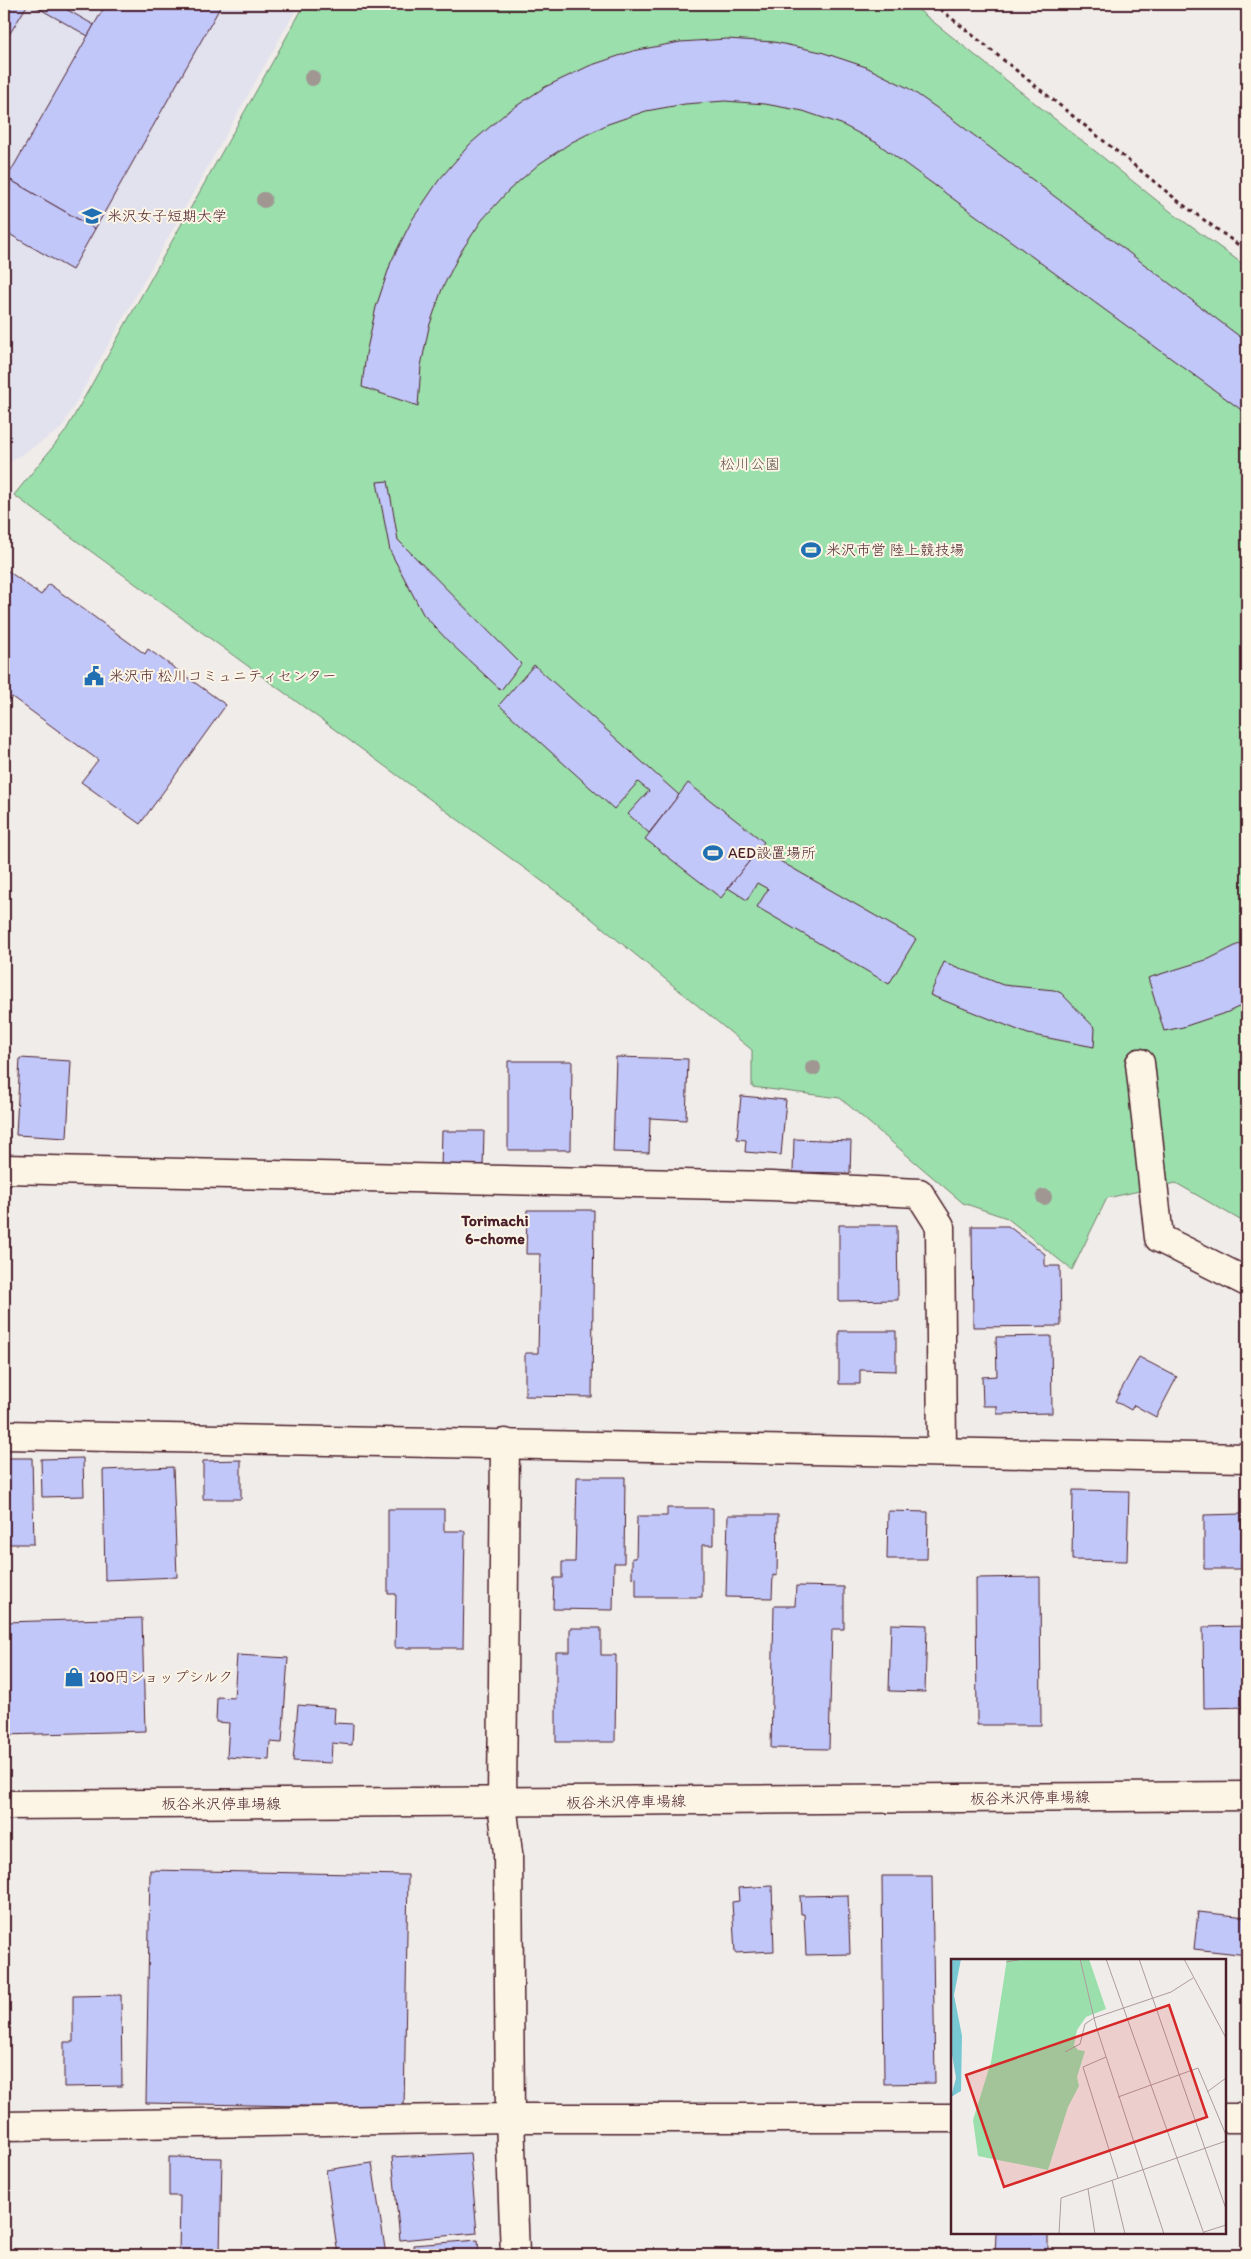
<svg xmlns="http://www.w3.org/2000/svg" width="1251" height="2259" font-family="Itim,'Klee One',sans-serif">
<rect width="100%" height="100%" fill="#f0ece9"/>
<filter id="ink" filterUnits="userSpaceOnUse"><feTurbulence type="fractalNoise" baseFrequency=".02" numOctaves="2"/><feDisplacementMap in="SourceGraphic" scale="10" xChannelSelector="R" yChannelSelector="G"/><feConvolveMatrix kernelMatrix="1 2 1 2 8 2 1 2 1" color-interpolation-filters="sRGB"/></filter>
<g filter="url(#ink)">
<path fill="#e2e1ee" d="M4 4H299L61 429 4 466Z"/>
<path fill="#9be0ac" stroke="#72806c" d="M305 4H911L1175 215 1247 267V1224L1176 1183 1107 1198 1072 1270 1007 1218 963 1203 840 1098 752 1087V1050L576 906 14 495 65 432Z"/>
<g fill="#c2c7f9" stroke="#4a1f2b">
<path d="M4 4H28L4 43Z"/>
<path d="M31 4H57L94 25 88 36Z"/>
<path d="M106 4H222L95 229 7 178Z"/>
<path d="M727 39 774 42 821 52 866 67 908 88 947 115 1247 342V414L877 143 841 124 803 111 765 104 725 101 685 104 646 111 608 124 572 142 539 164 509 190 482 220 460 253 442 289 429 327 421 366 418 406 362 387 366 354 376 307 391 262 412 220 439 180 470 144 506 113 545 87 589 66 633 51 680 42Z"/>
<path d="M7 178 95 229 72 270 4 231V185Z"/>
<path d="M388 481 398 540 521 664 501 690 448 641 423 614 390 551 377 482Z"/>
<path d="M4 568 41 595 49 584 145 654 148 649 226 705 140 824 81 782 98 760 12 697 4 708Z"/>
<path d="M534 665 679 795 649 833 628 814 649 791 638 782 614 809 499 705Z"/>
<path d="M688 783 764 842 721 898 645 839Z"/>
<path d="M759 849 916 939 889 984 757 907 768 889 757 883 747 900 728 888Z"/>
<path d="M1247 940V1003L1228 1012 1183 1027 1164 1031 1148 978 1209 959Z"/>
<path d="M944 962 1003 985 1054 990 1061 993 1095 1028 1094 1047 1028 1034 930 995Z"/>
<path d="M616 1057 688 1059 686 1120 650 1118 649 1153 613 1152Z"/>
<path d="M20 1058 71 1061 67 1138 16 1135Z"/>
<path d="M508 1061H572L571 1150H508Z"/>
<path d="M741 1096 786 1100 781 1155 745 1152 746 1140 737 1139Z"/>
<path d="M442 1131H484L483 1168H441Z"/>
<path d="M794 1139 851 1141 850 1173 793 1172Z"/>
<path d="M527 1210H594L592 1397 525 1396V1353H538L540 1254H526Z"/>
<path d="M839 1225H897L898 1300 839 1301Z"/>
<path d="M972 1226H1008L1045 1254V1266H1060L1061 1326 973 1327Z"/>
<path d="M839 1331H896V1371L860 1370V1384H839Z"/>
<path d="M1051 1336 1052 1413 997 1414V1406H983L982 1377 997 1376 996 1337Z"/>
<path d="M1139 1357 1177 1377 1156 1417 1134 1405 1131 1410 1115 1401Z"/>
<path d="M4 1458H32L34 1544H4Z"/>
<path d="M83 1458 84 1496 42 1497 41 1459Z"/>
<path d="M241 1460V1499H203V1461Z"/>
<path d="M173 1467 177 1577 105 1580 103 1470Z"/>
<path d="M577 1477H625L624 1563H614L613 1610 553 1609 554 1578H562V1562H575Z"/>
<path d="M1073 1490 1129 1491 1127 1561 1072 1560Z"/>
<path d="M667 1508H713V1545H702V1597H636V1577L632 1578V1558H636L637 1516H667Z"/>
<path d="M388 1509H444V1531H465L463 1648H395L396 1594H388Z"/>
<path d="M888 1511 928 1512 927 1559H887Z"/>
<path d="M1242 1514 1241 1569H1204V1515Z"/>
<path d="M728 1515H778L777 1576 773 1575 772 1598 726 1597Z"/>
<path d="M1040 1577 1041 1725H977L976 1578Z"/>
<path d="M796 1586 844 1587V1629H832L829 1749 771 1748 774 1606H795Z"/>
<path d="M142 1618 145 1731 4 1735V1622Z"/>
<path d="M891 1624 927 1625 925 1692 889 1691Z"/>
<path d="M1247 1626V1707L1204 1708 1203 1627Z"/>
<path d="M570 1628H601V1655H616L615 1742H556V1652H570Z"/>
<path d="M237 1655 288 1658 282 1743 270 1742 269 1760 227 1757 229 1723 216 1722 217 1697 234 1698Z"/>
<path d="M298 1705 335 1708 334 1723 353 1724 352 1745 332 1743 331 1763 293 1761Z"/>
<path d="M150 1870 408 1875 404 2108 146 2103Z"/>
<path d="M882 1876H932L935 2083 884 2084Z"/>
<path d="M772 1886 774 1951 735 1953 732 1902 739 1901 738 1888Z"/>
<path d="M848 1895 850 1954 806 1955 804 1914H801L800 1896Z"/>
<path d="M1198 1912 1247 1917V1955L1194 1949Z"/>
<path d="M121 1995 122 2086 64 2087V2042H73V1996Z"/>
<path d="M470 2153 477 2233 400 2240 392 2157Z"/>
<path d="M169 2157 222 2158 220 2255H179L180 2196H169Z"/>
<path d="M372 2163 386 2255H338L326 2170Z"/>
<path d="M996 2233H1048V2255H995Z"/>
<path d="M478 2240 479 2255H414L413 2245Z"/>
</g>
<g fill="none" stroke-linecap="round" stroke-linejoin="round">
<defs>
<g id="street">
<path d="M1140 1063 1159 1238 1247 1282"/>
<path d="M4 1169 771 1186 919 1193 940 1226 942 1451"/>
<path d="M4 1435 1247 1458"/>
<path d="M505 1443 502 1803 508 1853 510 2118 515 2255"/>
<path d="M1225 2118H1247"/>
<path d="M4 2126 510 2118H952"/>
</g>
<path id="secondary" d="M4 1805 1247 1796"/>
</defs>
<use href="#street" stroke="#4a1f2b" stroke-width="31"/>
<use href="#secondary" stroke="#4a1f2b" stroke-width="31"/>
<path stroke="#4a1f2b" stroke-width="3" stroke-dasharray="4 4" stroke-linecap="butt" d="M934 4 1182 204 1247 251"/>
<use href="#street" stroke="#fcf5e5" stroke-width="28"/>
<use href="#secondary" stroke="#fcf5e5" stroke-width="28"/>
</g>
<g fill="#a09692">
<circle cx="312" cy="78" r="8"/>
<circle cx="264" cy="200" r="8"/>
<circle cx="813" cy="1068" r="8"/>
<circle cx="1044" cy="1197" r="8"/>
</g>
</g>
<defs>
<symbol id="university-bare" viewBox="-9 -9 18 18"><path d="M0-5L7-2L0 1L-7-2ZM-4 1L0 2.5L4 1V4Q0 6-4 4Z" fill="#1f6fb2" stroke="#fcf5e5" stroke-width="2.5" paint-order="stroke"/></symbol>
<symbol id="stadium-bare" viewBox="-9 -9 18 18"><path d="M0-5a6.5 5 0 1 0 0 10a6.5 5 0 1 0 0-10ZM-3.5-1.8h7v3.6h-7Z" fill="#1f6fb2" stroke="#fcf5e5" stroke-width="2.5" paint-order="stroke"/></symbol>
<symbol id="civic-bare" viewBox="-9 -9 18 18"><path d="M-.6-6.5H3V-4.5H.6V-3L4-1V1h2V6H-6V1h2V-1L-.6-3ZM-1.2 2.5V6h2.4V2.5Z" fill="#1f6fb2" stroke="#fcf5e5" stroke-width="2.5" paint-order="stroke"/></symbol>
<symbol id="shop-bare" viewBox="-9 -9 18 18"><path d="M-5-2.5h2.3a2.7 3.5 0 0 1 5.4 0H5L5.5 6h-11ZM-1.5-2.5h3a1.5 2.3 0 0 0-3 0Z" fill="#1f6fb2" stroke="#fcf5e5" stroke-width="2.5" paint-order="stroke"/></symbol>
</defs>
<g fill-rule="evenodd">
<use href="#university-bare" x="78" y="202" width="28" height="28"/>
<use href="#stadium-bare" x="797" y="536" width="28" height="28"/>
<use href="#civic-bare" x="80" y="662" width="28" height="28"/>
<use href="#stadium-bare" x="699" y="839" width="28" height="28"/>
<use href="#shop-bare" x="60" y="1663" width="28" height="28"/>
</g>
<g text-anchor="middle" stroke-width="4" stroke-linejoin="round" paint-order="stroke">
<g font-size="15" fill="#4a1f2b" stroke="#fcf5e5" text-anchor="start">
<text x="107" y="221">米沢女子短期大学</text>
<text x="826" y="555">米沢市営 陸上競技場</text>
<text x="109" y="681">米沢市 松川コミュニティセンター</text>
<text x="728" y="858">AED設置場所</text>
<text x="89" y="1682">100円ショップシルク</text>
</g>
<g font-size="15" fill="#5e4f4b" stroke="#fcf5e5">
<text x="750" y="469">松川公園</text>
</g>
<g font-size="15" fill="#4a1f2b" stroke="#fcf5e5">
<text transform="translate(1030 1798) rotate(-1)" y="5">板谷米沢停車場線</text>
<text transform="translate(626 1802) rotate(-1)" y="5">板谷米沢停車場線</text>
<text x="221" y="1809">板谷米沢停車場線</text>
</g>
<g font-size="16" font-weight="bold" fill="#4a1f2b" stroke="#fcf5e5">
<text x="495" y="1226">Torimachi<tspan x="495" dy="18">6-chome</tspan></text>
</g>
</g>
<g transform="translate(951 1959)">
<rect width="275" height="275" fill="#f0ece9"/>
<path d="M56 0H138L155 50 135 58 126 71 123 86 127 91 134 92 126 118 128 127 117 148 97 211 27 197 22 161 40 103Z" fill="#9be0ac"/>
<path d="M0 0H10L3 36 11 77 10 132 0 138 5 119 0 90Z" fill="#78c8d4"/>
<path fill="none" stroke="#ae9a9d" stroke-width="1" d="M129 0 145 67 213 275M155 0 253 275M188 0 275 250M233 0 275 79M55 3 72 0M114 93 129 85 134 65 143 59 220 33 242 19M155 98 132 108 167 219M256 133 275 119M167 138 247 109 275 176M161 221 174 275M137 230 144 275M253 273 275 266M108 275 110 239 275 182"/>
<path fill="#d62828" fill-opacity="0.15" stroke="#d62828" stroke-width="2.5" d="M218 46 256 158 53 228 15 116Z"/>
<rect width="275" height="275" fill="none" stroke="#4a1f2b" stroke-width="2.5"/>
</g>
<rect width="1251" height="2259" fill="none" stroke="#fcf5e5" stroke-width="20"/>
<rect x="10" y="10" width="1231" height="2239" fill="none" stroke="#4a1f2b" stroke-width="2" filter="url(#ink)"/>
</svg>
